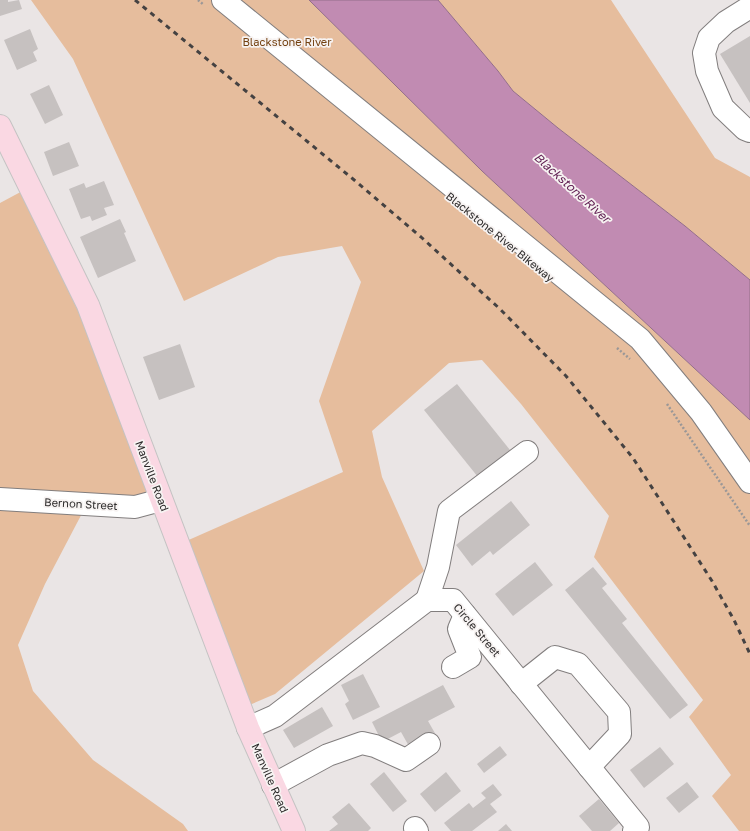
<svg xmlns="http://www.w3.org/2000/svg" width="750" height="831" font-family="'Golos Text',sans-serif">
<rect width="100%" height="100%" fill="#eae5e5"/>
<g fill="#e6bd9d">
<path d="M31 0H309L482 171 750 420V831H739L712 796 731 775 689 717 703 700 594 557 609 516 521 404 482 360 449 363 372 431 382 477 424 571 275 694 240 709 175 546 343 472 319 401 361 282 342 246 278 257 184 301 73 59Z"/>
<path d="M438 0H611L715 158 750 177V280L685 226 558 128 513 91 498 71Z"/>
<path d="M28 188 157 498 88 502 45 584 18 645 33 691 93 760 183 824 188 831H0V203Z"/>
</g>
<path fill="#c18bb2" stroke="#946e89" d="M309 0H438L498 71 513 91 558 128 685 226 750 280V420L482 171Z"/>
<g fill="#c6c1c0">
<path d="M0 0H8V2L19 0 22 9 0 16Z"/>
<path d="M30 29 38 49 33 52 37 61 17 70 4 40Z"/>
<path d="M750 36V103L720 54Z"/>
<path d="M49 85 63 115 45 124 30 94Z"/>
<path d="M69 142 79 166 53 176 44 152Z"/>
<path d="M104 181 114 205 104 208 107 215 92 221 90 216 81 219 69 189 84 183 86 188Z"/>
<path d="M120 219 126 232 124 233 136 261 98 278 80 237Z"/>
<path d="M180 344 195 387 159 400 143 357Z"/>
<path d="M457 384 510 450 478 477 424 410Z"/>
<path d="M511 501 530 525 493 555 490 551 472 566 456 545Z"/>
<path d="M535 562 553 585 513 616 495 594Z"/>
<path d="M593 567 607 584 602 588 627 619 622 623 688 705 670 719 565 590Z"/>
<path d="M363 674 380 707 353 720 345 704 349 701 341 685Z"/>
<path d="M443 685 455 707 428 721 436 735 410 748 401 732 382 742 372 722Z"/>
<path d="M322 707 333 726 294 748 283 730Z"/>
<path d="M500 746 507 755 484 773 477 764Z"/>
<path d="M660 747 674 764 644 788 630 770Z"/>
<path d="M384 772 407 801 393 812 370 784Z"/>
<path d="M446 772 461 791 435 812 420 794Z"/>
<path d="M687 782 699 797 679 813 666 798Z"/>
<path d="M493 784 502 795 490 804 497 812 472 831H451L444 823 469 803 473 808 486 798 481 793Z"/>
<path d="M599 799 619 823 610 831H592L579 816Z"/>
<path d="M349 803 371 828 368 831H329L338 824 332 817Z"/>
<path d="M506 824 512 831H498Z"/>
</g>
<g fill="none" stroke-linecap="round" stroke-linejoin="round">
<defs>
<g id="minor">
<path d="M223 0 640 339 701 412 750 482"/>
<path d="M750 7 726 22 709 38 704 53 707 71 723 108 745 129 750 131"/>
<path d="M0 499 135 507 161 500"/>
<path d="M427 600 438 567 449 511 527 452"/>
<path d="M453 667 470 657 459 629 465 615"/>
<path d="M521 684 555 657 578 664 619 712 620 734 589 767"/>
<path d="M248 728 275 716 427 600H453L638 827 634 831"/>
<path d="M273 785 328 755 362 743 375 746 406 760 429 744"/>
<path d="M415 828 417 831"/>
</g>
<path id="major" d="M0 126 88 305 248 728 294 831"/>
</defs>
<use href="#minor" stroke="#827e7e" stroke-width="24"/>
<use href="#major" stroke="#c4c3c3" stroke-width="24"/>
<g stroke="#9a9797" stroke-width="2.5" stroke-dasharray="2 2" stroke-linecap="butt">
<path d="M198 0 204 5"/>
<path d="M617 348 630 359"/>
<path d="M667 404 750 526"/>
</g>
<use href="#minor" stroke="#fff" stroke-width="22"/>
<use href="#major" stroke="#fad8e3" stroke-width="22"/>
<path stroke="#454242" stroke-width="3" stroke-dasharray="5 5" stroke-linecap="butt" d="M135 0 353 179 421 237 500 309 566 376 633 458 712 581 734 620 750 654"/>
</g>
<g text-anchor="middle" stroke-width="3.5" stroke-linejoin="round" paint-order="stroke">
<g font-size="11" fill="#744212" stroke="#f7f3f2">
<text x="287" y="46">Blackstone River</text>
</g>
<g font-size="11" fill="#2b2929" stroke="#f7f3f2">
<text transform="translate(500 237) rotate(39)" y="4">Blackstone River Bikeway</text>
<text transform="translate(152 476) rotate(69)" y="4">Manville Road</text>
<text transform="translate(81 504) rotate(3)" y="4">Bernon Street</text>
<text transform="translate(477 630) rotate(50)" y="4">Circle Street</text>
<text transform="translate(270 778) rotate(66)" y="4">Manville Road</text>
</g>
<g font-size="12" font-style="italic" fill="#622154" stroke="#f7f3f2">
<text transform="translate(572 188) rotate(42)" y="4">Blackstone River</text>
</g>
</g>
</svg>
